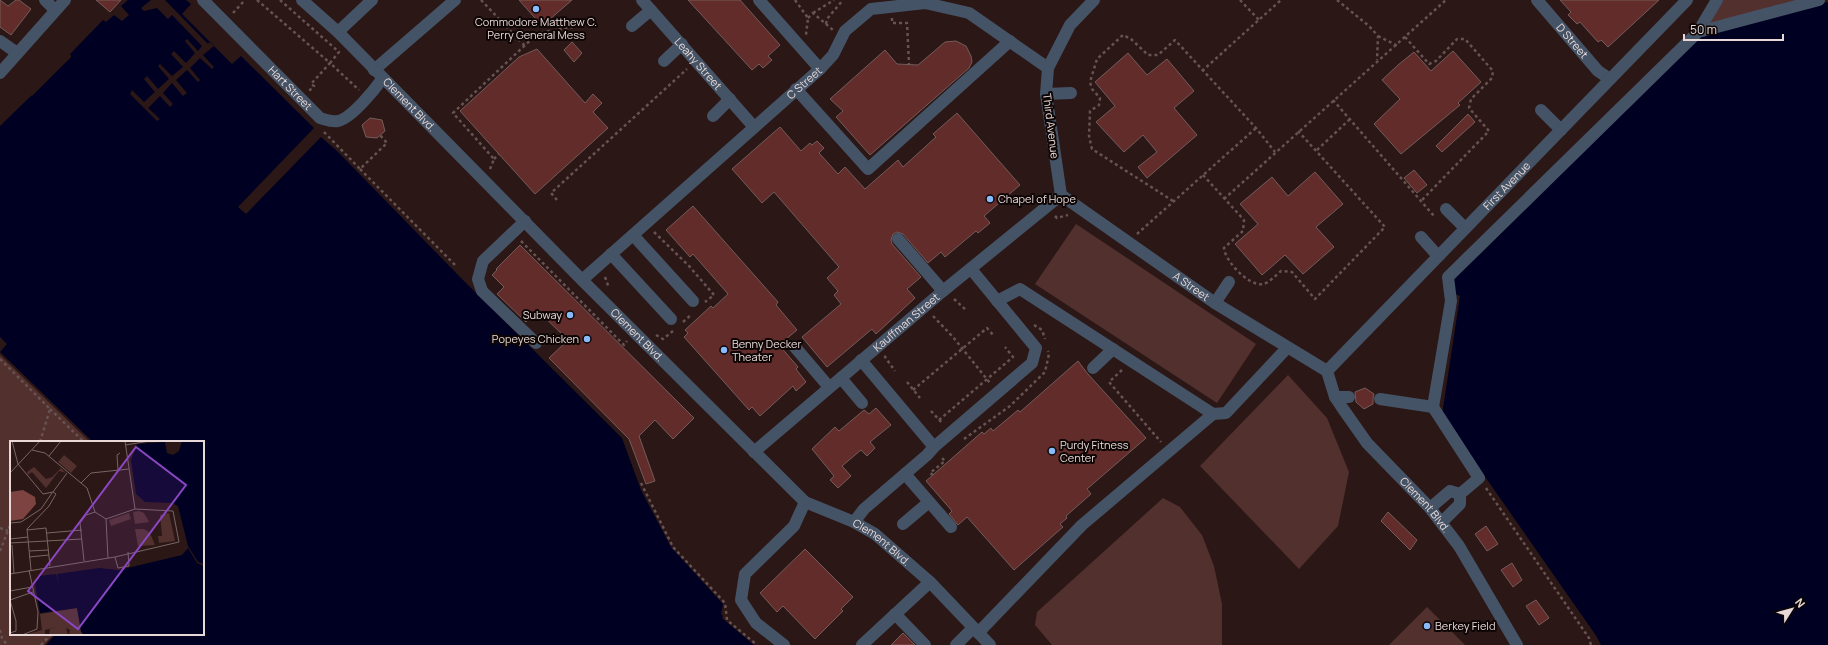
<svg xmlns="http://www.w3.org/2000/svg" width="1828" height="645" font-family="Manrope,sans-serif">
<rect width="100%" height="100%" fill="#2b1716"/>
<g fill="#51302e">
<path d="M1721 0H1806L1704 28Z"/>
<path d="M1076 224 1256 344 1217 403 1035 284Z"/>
<path d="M0 355 90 442H11V634H54L44 645H0Z"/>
<path d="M1288 375 1327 418 1349 472 1338 526 1299 569 1200 466Z"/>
<path d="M1163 498 1180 507 1202 535 1214 566 1222 604V645H1052L1035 625 1037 612Z"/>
<path d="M1427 607 1465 645H1389Z"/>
</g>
<g fill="#000122">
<path d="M128 0H186L191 4 182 14 232 64 241 56 314 128 238 207 246 214 321 137 337 151 460 277 622 438 641 490 671 547 723 604 721 614 723 616 722 618 754 645H46L56 634H203V442H93L0 352 7 344 0 337V126L71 57 70 54 103 20 106 22 114 15 122 21 129 15 121 6Z"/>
<path d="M1828 2V645H1601L1597 637 1442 415 1460 296 1455 294 1449 284 1699 36Z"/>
</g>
<g fill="#2b1716">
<path d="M151 0H165L208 44 209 42 214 46 203 55 214 67 212 69 200 58 190 68 200 80 198 82 187 70 176 80 187 93 183 96 172 83 163 93 173 104 170 107 160 96 148 108 160 119 157 121 130 94 132 90 144 102 155 92 144 79 147 76 158 89 169 79 158 66 160 64 172 76 183 67 171 54 174 51 186 63 195 53 185 41 187 39 198 51 202 46 172 15 168 19 157 8 144 11 141 8Z"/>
<path d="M84 36 86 37 70 54 71 57 32 96 30 94 69 57 68 53Z"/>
</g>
<g fill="#622c2b" stroke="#745c5a">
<path d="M0 0 8 6 16 0H19L31 9 11 35 0 27Z"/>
<path d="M96 0H121L110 12Z"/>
<path d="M519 0H572L542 26Z"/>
<path d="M688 0H740L780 45 768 56 772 60 763 68 759 64 752 70Z"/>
<path d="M1560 0H1659L1608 47 1601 40 1598 42 1580 22 1577 24 1568 15 1571 12Z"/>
<path d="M956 41 966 46 971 56 972 62 969 68 870 155 836 117 843 111 830 99 885 50 897 64 918 65 945 42Z"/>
<path d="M572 42 582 53 574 62 564 50Z"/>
<path d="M537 49 585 103 593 94 602 103 593 112 608 128 535 194 460 111 519 57Z"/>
<path d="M1453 51 1481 82 1458 103 1460 105 1401 154 1374 124 1400 99 1382 80 1398 65 1414 52 1431 71Z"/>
<path d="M1128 53 1147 75 1167 59 1194 91 1174 108 1197 135 1147 178 1138 167 1157 152 1143 135 1124 152 1096 122 1115 106 1095 82Z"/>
<path d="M957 113 1020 185 984 216 990 223 978 233 976 231 945 257 941 252 928 263 903 234 897 232 893 234 891 240 892 244 921 277 907 289 915 298 876 334 872 329 827 367 802 337 841 304 834 295 838 291 827 278 839 267 774 192 762 203 732 169 780 127 801 151 810 143 812 145 817 141 824 148 819 153 838 174 845 167 865 189 898 160 903 167 936 137 933 134Z"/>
<path d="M1468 114 1475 122 1442 152 1436 146Z"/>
<path d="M370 118 382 120 385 131 377 138 366 137 362 125Z"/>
<path d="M1414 170 1427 185 1417 193 1404 178Z"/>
<path d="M1315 172 1343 204 1316 227 1334 247 1303 274 1285 255 1262 275 1235 244 1258 224 1240 204 1272 177 1288 196Z"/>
<path d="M693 206 778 302 776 305 797 330 779 345 798 367 796 369 806 382 796 391 793 386 760 416 752 407 749 410 684 337 688 333 685 330 711 306 713 308 728 294 693 254 690 257 666 230Z"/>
<path d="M520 245 694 418 673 439 655 420 639 436 655 481 646 484 629 439 549 358 568 340 537 310 526 322 497 294 504 287 492 275 497 270 496 269Z"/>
<path d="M1078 361 1087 373 1146 438 1087 489 1091 494 1066 516 1067 518 1060 524 1063 527 1014 570 967 517 958 525 949 514 952 511 926 481 982 432 984 434 991 428 993 431 1018 410 1020 412Z"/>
<path d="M1365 388 1374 394 1373 398V404L1364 409 1356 402 1355 392Z"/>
<path d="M876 408 891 425 870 442 875 448 867 456 861 450 842 466 851 476 838 488 830 480 834 476 812 449 835 427 839 431 864 410 869 414Z"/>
<path d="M1388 512 1417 540 1410 550 1381 521Z"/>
<path d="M1486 526 1498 544 1487 551 1475 534Z"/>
<path d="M805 549 853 597 841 609 843 611 815 639 783 606 777 612 760 593Z"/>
<path d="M1512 563 1522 580 1513 587 1501 570Z"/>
<path d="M1536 600 1549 618 1539 625 1526 606Z"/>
<path d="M903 633 915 645H891Z"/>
</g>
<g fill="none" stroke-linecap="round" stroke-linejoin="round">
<g stroke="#665352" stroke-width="2.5" stroke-dasharray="3 3" stroke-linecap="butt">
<path d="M257 0 330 63 311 84 314 86 309 91"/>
<path d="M280 0 339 52 330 63 359 90"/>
<path d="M481 0 525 46"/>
<path d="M795 0 808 18 806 35"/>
<path d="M1240 0 1259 20"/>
<path d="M1337 0 1369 26 1378 36 1377 60"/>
<path d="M233 13 245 0"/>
<path d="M813 13 834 0"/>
<path d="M808 18 813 13 833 30"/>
<path d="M892 18V23H907L909 64"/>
<path d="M826 24 827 19 843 0"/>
<path d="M1378 36 1396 45 1395 46"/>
<path d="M1405 37 1429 64 1436 61 1457 39H1465L1493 71 1492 78 1471 99 1469 108 1489 131 1421 201"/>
<path d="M1202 71 1281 0"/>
<path d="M1333 100 1434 216"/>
<path d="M324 132 360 169 387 143 380 135"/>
<path d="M1317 150 1349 120"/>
<path d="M494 159 499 154"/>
<path d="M360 169 455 265"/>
<path d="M490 169 494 159 453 113 538 33 573 27"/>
<path d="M1203 175 1244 220 1243 231 1224 248C1225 261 1249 287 1263 284 1269 283 1276 275 1281 271L1292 272 1315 299 1385 227 1298 131"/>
<path d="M1224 199 1446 0"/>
<path d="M557 200 551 193 687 69"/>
<path d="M1173 201 1092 149 1089 136 1090 111 1099 105 1100 98 1092 89 1090 82 1097 59 1123 35 1131 39 1148 55H1158L1175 40 1256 128 1275 152"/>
<path d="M1055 216 1057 218 1068 215"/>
<path d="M654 232 689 266 714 295 705 302"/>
<path d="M1137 234 1256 128"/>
<path d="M521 241 624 345 627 341"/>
<path d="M605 277 609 288"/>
<path d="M954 299 966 310"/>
<path d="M933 316 953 337 990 383"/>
<path d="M683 322 692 314"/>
<path d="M1034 325 1042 330 1045 339"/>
<path d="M656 335 663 339 673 331"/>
<path d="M886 356 885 357 895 371"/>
<path d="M0 359 50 409 40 442"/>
<path d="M1122 370 1109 382 1161 442"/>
<path d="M907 382 920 398"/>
<path d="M913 390 987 328 994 336"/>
<path d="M50 409 84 442"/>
<path d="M931 411 943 424"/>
<path d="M939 420 1013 357 1005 347"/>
<path d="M964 439 1010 406 1045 372 1049 354 1048 351"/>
<path d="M933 475 930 473 945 461 942 458 941 459"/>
<path d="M641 483 673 547 725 603 727 620 757 645"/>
<path d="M1486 488 1589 638 1591 645"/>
<path d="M0 528 8 531"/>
<path d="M0 551 11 523"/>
<path d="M0 630 2 638 7 645"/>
<path d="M41 645 51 634"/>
</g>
<g stroke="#455366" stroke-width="12">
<path d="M45 0 55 10"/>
<path id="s1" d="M203 0 320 118C327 120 332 122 338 121 352 118 375 89 383 78"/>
<path id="s2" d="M302 0 338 32 582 280 805 502 854 522 875 534 930 582 990 645"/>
<path id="s3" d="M642 0 754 127"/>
<path d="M759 0 820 69"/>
<path id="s4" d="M1537 0 1598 71 1610 79"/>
<path d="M632 26 651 10"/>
<path d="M338 32 372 0"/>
<path d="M1698 32 1717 0"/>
<path d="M0 41 17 53"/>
<path d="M664 61 682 44"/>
<path d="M374 70 455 0"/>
<path d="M0 73 65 0"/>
<path d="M796 89 868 169 1010 41"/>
<path d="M1046 94 1071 93"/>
<path d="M1541 110 1561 130"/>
<path d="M713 116 730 99"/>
<path id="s5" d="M1061 195 1215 303 1327 371"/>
<path d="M1061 195 1046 94 1048 68 1070 25 1094 0"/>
<path d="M1446 209 1465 228"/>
<path d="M525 221 483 261 478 279 482 291 536 343"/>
<path d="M633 235 693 301"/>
<path d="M1421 237 1438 256"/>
<path d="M898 239 943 291"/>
<path d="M611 254 671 319"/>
<path id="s6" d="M582 280 820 69 833 55 845 31 871 9 925 3 969 13 1048 68"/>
<path d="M997 301 1020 289 1213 414 1226 413 1287 348"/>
<path d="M1215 303 1229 282"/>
<path d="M794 346 829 387"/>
<path d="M861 360 934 447"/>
<path d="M1093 368 1113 349"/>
<path id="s7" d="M1327 371 1687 0"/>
<path id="s8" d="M1327 371 1335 397 1341 406 1367 443 1430 508 1459 546 1517 645"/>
<path d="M841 378 862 403"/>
<path d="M1335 397H1349"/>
<path d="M1380 399 1433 407"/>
<path id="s9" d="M754 452 943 291 1061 195"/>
<path d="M905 474 951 527"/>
<path d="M1430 508 1450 491 1460 494 1479 478 1433 407 1451 301 1448 277 1698 32 1819 0"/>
<path d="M854 522 864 509 927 455 934 447 1032 363 1036 348 971 269"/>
<path d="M1442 522 1460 504V494"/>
<path d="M903 524 929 502"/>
<path d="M895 614 925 645"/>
<path d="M978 633 1082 525 1213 414"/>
<path d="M784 645 756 623 741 600 745 574 794 526 805 502"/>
<path d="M862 645 930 582"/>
<path d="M956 645 973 628"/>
</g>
</g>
<g fill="#88bafc" stroke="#0d0605" stroke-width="1.5">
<circle cx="536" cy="9" r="4"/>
<circle cx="990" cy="199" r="4"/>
<circle cx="570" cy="315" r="4"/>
<circle cx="587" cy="339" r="4"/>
<circle cx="724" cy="350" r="4"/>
<circle cx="1052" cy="451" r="4"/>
<circle cx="1427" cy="626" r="4"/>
</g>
<g text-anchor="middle" stroke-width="4" stroke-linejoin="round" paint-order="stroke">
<g font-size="11" fill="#e8d9d8" stroke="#0d0605" text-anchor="start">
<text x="536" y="26" text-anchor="middle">Commodore Matthew C.<tspan x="536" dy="13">Perry General Mess</tspan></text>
<text x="998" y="203">Chapel of Hope</text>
<text x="562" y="319" text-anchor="end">Subway</text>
<text x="579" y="343" text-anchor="end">Popeyes Chicken</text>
<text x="732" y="348">Benny Decker<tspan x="732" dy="13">Theater</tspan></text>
<text x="1060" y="449">Purdy Fitness<tspan x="1060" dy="13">Center</tspan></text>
<text x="1435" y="630">Berkey Field</text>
</g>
<g font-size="11" fill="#e8d9d8" stroke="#0d0605">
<text dy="4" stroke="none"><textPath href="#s4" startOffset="54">D Street</textPath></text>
<text dy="4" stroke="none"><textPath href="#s3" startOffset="85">Leahy Street</textPath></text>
<text dy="4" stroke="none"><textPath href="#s6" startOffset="297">C Street</textPath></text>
<text dy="4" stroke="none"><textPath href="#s1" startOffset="124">Hart Street</textPath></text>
<text dy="4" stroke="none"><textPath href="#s2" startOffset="150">Clement Blvd.</textPath></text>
<text transform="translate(1051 126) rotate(83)" y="4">Third Avenue</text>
<text dy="4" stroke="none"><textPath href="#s7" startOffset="258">First Avenue</textPath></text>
<text dy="4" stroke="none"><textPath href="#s5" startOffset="159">A Street</textPath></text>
<text dy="4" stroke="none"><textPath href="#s9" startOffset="200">Kauffman Street</textPath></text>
<text dy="4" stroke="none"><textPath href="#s2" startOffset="474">Clement Blvd.</textPath></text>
<text dy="4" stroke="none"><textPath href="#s8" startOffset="168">Clement Blvd.</textPath></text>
<text dy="4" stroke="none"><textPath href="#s2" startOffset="798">Clement Blvd.</textPath></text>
</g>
</g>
<g transform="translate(10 441)">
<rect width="194" height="194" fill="#2b1716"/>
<path d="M54 14 67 25 61 32 48 21ZM24 26 36 38 42 36 51 27 56 32 49 30 36 47 22 31 18 34 17 31ZM129 70 134 72 139 81 125 83 123 71ZM119 72 121 78 101 85 99 79ZM159 72 165 100 149 102 148 95H152L150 74ZM125 88H134L140 92 145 104 128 105ZM67 167 73 194H59L60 189 56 187 58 194H39L40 188 51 185 35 189V194H15L32 189 30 173Z" fill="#51302e"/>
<path d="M13 49 25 56 26 63 13 78 0 80V51Z" fill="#7c4340"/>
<path d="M172 0H194V123L188 121 178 105 168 65 162 62 135 61 126 53 121 19 127 3 155 1 157 12 163 14 169 10ZM178 107 187 122 194 125V194H74L71 191 67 167 30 172 25 143 28 135 46 133 49 143 47 133 89 127 109 129 172 114Z" fill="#000122"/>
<path fill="none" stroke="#000122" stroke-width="2" d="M114 194 162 181 194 179"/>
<path fill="none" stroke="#776564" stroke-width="1" d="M2 0 8 23 33 53 43 51 57 32M115 0 125 68M115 4 140 0M22 9 35 12 77 47 85 71 96 78M39 15 51 0M108 29 107 14 110 12M0 32 30 0M71 42 81 32 119 28M96 78 98 117M96 78 125 68M0 82 11 81 31 68 42 52M17 89 36 87 40 125M37 92 72 89M0 98 18 96M0 102 72 98M2 104 4 132M19 110 39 109M19 116 39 114M105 116 108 127 119 125 118 111M74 120 70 82 76 74 85 71M21 129 17 88 39 65 46 53 43 51M0 133 105 116 169 101 163 70 125 68M0 150 22 146M0 159 6 180V190L0 192M0 159 23 151M12 194 27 188 28 171 19 129"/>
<path fill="#8b46c3" fill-opacity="0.15" stroke="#8b46c3" stroke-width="2" d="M126 6 176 44 68 188 18 150Z"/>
<rect width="194" height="194" fill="none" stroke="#e8d9d8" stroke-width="2"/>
</g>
<g transform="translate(1792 609) rotate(53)" stroke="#0d0605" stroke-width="3" paint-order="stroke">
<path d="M0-3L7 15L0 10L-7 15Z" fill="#e8d9d8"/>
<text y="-6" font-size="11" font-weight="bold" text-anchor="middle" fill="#e8d9d8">N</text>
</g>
<path d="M1684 34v6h99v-6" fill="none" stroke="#e8d9d8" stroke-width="2"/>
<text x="1690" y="34" font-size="12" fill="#e8d9d8" stroke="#0d0605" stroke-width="3" paint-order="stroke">50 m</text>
</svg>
